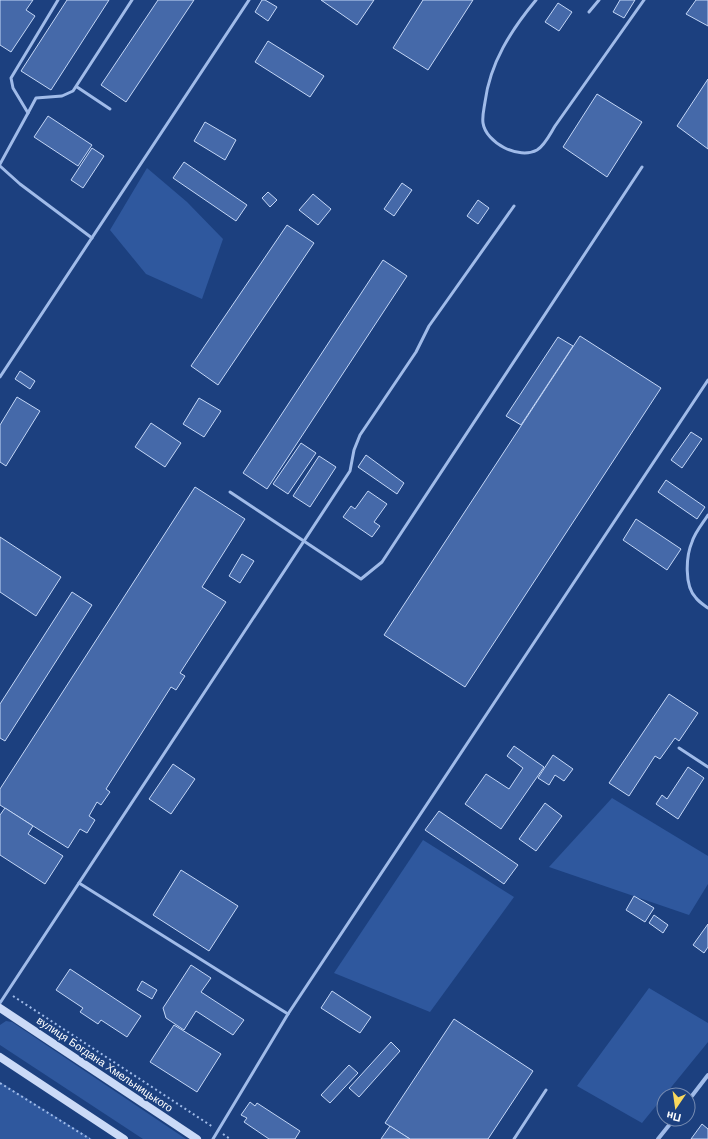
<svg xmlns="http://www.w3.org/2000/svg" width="708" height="1139" font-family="Helvetica,sans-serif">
<rect width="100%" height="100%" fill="#1c407f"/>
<g fill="#2f589e">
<path d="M147 168 187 202 223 239 202 299 146 274 110 230Z"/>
<path d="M612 798 708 856V884L689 915 549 867Z"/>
<path d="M423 840 514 897 430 1012 334 973Z"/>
<path d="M649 988 708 1023V1042L642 1123 577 1086Z"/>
<path d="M6 1021 12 1022 186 1139H143L0 1045V1025Z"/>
<path d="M0 1082 92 1139H0Z"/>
</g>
<g fill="#4569a9" stroke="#c4d7f7">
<path d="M0 0H33L26 10 35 16 11 52 0 45Z"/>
<path d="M67 0H109L51 90 21 71Z"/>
<path d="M158 0H194L126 102 101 85Z"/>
<path d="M262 0H265L277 7 268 21 255 12Z"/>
<path d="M321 0H374L357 25Z"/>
<path d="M423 0H473L428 70 393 48Z"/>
<path d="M620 0H635L624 18 613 12Z"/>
<path d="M696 0H708V26L686 14Z"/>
<path d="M558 3 572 12 559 31 545 22Z"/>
<path d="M268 41 324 76 310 97 255 62Z"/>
<path d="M708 79V149L677 126Z"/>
<path d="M597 94 642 122 607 177 563 147Z"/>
<path d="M48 116 92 145 78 166 34 137Z"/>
<path d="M205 122 236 140 225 160 194 141Z"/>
<path d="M92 148 104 156 83 188 71 180Z"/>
<path d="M184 162 247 205 236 221 173 178Z"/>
<path d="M402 183 412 190 394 216 384 209Z"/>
<path d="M268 192 277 200 270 207 262 198Z"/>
<path d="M313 194 331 209 318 225 299 210Z"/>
<path d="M478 200 489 208 478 224 467 216Z"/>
<path d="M287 225 314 243 218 385 191 366Z"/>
<path d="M383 260 407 276 267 489 243 473Z"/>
<path d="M580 336 661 388 465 687 384 635Z"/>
<path d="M558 337 573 346 521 425 506 416Z"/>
<path d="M20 371 35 381 30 389 15 379Z"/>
<path d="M17 397 40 411 6 466 0 462V425Z"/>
<path d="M199 398 221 411 204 437 183 424Z"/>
<path d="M151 423 181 443 165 467 135 447Z"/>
<path d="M691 432 702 439 682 468 671 460Z"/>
<path d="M301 443 316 453 288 494 273 484Z"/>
<path d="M366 455 404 483 397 494 358 467Z"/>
<path d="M319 456 336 467 310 507 293 496Z"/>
<path d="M666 480 705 507 697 519 658 492Z"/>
<path d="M195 487 245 519 202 587 226 602 180 673 185 676 176 690 171 687 106 789 110 792 101 805 97 802 89 816 95 820 87 833 80 829 68 848 0 805V789Z"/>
<path d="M368 491 387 504 374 522 380 526 372 537 343 517 351 506 355 509Z"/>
<path d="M636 519 681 549 667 570 623 540Z"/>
<path d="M0 537 61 577 36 616 0 592Z"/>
<path d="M242 554 254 561 240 583 229 576Z"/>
<path d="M72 592 92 605 5 741 0 738V704Z"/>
<path d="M669 694 698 713 679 741 675 738 660 759 655 756 629 796 609 783Z"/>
<path d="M514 746 544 767 501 829 465 804 486 774 509 789 523 768 507 756Z"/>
<path d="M553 755 573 769 564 781 555 775 549 785 538 778Z"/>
<path d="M173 764 195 779 171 814 149 799Z"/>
<path d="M688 767 704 778 678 819 656 804 662 795 667 799Z"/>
<path d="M545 803 562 816 536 851 519 839Z"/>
<path d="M5 808 33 826 28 834 63 856 45 884 0 855V815Z"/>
<path d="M439 811 518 865 504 884 425 830Z"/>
<path d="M181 870 238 906 209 951 153 915Z"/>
<path d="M634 896 654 908 645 922 626 910Z"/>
<path d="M654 915 668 925 663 933 649 923Z"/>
<path d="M708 924V947L704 953 693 945Z"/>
<path d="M191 965 211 978 201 992 244 1020 233 1035 196 1011 184 1030 166 1018 163 1008Z"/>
<path d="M70 969 141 1016 127 1037 101 1020 98 1024 80 1012 83 1008 56 990Z"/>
<path d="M142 981 157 990 152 999 137 990Z"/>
<path d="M332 991 371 1017 360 1033 321 1008Z"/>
<path d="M454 1019 533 1071 488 1139H410L385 1123Z"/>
<path d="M174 1025 221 1054 197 1092 150 1062Z"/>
<path d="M391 1042 400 1051 359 1097 349 1088Z"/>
<path d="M349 1065 358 1073 330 1103 321 1095Z"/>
<path d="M250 1102 255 1106 257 1103 300 1131 295 1139H269L244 1122 247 1118 241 1115Z"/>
<path d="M702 1124 708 1129V1139H691Z"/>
<path d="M390 1126 410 1139H381Z"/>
</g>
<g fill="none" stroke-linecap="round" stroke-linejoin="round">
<g stroke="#a0bbe9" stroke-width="2" stroke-dasharray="2 3" stroke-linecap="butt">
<path d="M13 996 213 1127"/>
<path d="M0 1083 90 1139"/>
<path d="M223 1134 230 1139"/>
</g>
<g stroke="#a0bbe9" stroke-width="3">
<path d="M536 0C511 30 490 63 485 102 484 109 482 116 483 123 486 143 519 160 537 150 545 145 550 134 555 126L644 0"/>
<path d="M589 12 599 0"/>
<path d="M77 87 110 109"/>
<path d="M28 113 36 98 62 96 73 91 132 0"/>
<path d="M0 164 28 113 13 88 11 78 58 0"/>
<path d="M0 166 20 184 92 238"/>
<path d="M0 377 249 0"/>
<path d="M230 492 361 579 382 562 642 167"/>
<path d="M708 515C703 523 695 532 692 542 686 556 684 586 696 598 699 602 704 605 708 608"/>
<path d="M679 748 708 767"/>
<path d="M79 883 288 1014"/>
<path d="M0 1003 350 471 354 450 360 435 416 352 429 326 514 206"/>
<path d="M213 1139 288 1014 708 380"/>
<path d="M514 1139 546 1090"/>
</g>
<g stroke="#a0bbe9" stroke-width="4">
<path d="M688 1101 708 1075"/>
<path d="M658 1139 674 1119"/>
</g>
<g stroke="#cbdaf7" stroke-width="8">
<path d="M0 1008 197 1139"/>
<path d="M0 1057 124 1139"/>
</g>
</g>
<g text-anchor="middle" stroke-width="4" stroke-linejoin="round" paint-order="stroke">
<g font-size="11" fill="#fff" stroke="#1c407f">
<text transform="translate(105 1064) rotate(34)" y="4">вулиця Богдана Хмельницького</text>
</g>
</g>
<g transform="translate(676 1107) rotate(193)"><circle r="19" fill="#1c407f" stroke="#778cb2"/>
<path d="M0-3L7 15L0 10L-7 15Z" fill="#f9d85d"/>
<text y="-6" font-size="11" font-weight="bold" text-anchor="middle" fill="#ffffff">Пн</text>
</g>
</svg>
